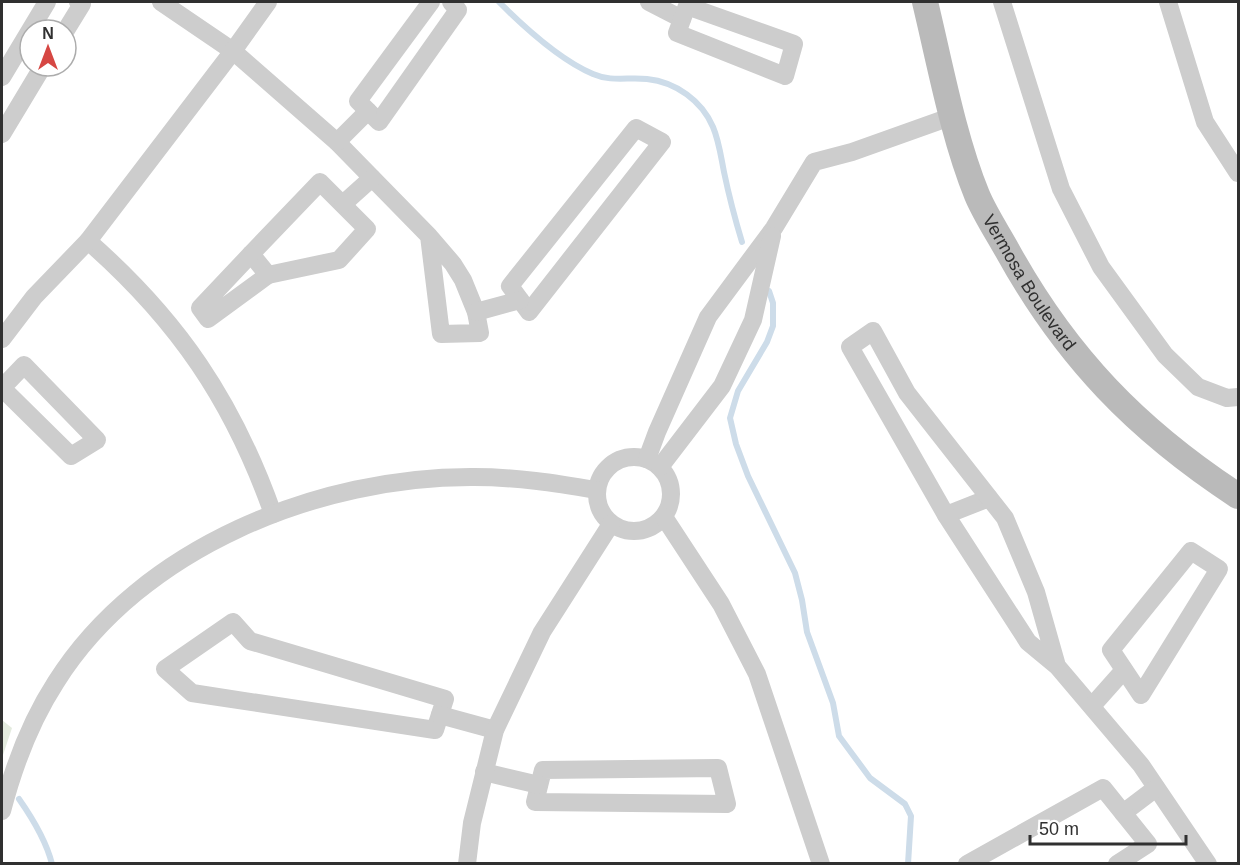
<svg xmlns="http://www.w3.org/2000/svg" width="1240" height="865" font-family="Helvetica,sans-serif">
<rect width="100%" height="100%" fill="#fff"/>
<path fill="#e4ebdf" d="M2 720 12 728 2 758Z"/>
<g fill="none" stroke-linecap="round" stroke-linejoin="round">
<g stroke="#cddce9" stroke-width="6">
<path d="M499 2C524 27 560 60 593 74 611 82 628 77 647 79 676 82 702 101 713 127 719 141 721 157 724 172 729 196 735 219 742 242"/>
<path d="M769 291 773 303V326L767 342 738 391 730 418 736 444 748 476 795 573 802 600 807 632 833 703 839 736 870 778 905 804 911 816 908 864"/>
<path d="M19 799C33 819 46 840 52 864"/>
</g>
<g stroke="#cdcdcd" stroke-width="18">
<path d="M161 2 233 51 337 142 429 236 453 264 463 280 476 312 480 333 441 334 429 236"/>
<path d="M431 2 358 101 379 122 458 10 451 2"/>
<path d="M649 2 682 19"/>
<path d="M1002 2 1061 189 1101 267 1165 355 1198 387 1227 398 1238 397"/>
<path d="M1168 2 1205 122 1238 173"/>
<path d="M687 6 794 44 785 76 677 33Z"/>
<path d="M66 30 82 4 78 2"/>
<path d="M2 77 47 2"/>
<path d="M636 128 662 142 529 312 510 286Z"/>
<path d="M2 134 43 66"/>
<path d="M337 142 368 111"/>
<path d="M320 182 367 229 339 260 268 275 251 254Z"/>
<path d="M343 204 372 178"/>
<path d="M88 241C178 320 233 401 273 514"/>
<path d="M251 254 200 308 208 319 268 275"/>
<path d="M476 312 520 300"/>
<path d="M2 339 34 297 88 241 233 51 268 2"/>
<path d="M24 365 97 440 71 456 2 388Z"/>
<circle cx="634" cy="494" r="37"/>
<path d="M647 459 657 432 708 317 774 228 814 162 852 152 953 116"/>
<path d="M660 467 722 386 753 320 772 236"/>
<path d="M946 515 989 498"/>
<path d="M664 517 721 604 757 674 821 864"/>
<path d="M1191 551 1219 569 1141 695 1111 650Z"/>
<path d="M233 622 250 641 445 699 435 730 192 693 165 669Z"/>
<path d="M1057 666 1036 592 1005 518 907 393 873 331 850 347 946 515 1028 642 1057 666 1141 765 1208 864"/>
<path d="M1092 706 1124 670"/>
<path d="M440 715 495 730"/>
<path d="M718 768 727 804 535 802 543 770Z"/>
<path d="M484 772 539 785"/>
<path d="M2 811C14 765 30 722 56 682 141 547 320 476 474 477 516 477 555 483 596 490"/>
<path d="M1123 813 1156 788"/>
<path d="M467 864 472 823 495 730 542 632 611 524"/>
<path d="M967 864 1103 788 1148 844 1117 864"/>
</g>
<path stroke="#bababa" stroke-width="26" id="s1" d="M925 2C940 64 953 136 977 195 985 214 997 232 1007 250 1066 357 1137 430 1238 496"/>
</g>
<g text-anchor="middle" stroke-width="6" stroke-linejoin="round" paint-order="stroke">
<g font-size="18" fill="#303030" stroke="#fff">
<text dy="6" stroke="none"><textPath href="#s1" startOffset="302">Vermosa Boulevard</textPath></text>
</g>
</g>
<rect width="1240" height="865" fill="none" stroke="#303030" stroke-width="6"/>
<g transform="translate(48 48)"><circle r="28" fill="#ffffff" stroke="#acacac" stroke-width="1.5"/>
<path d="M0-4.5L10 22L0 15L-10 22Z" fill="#d64743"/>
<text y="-9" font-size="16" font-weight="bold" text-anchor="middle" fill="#303030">N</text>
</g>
<path d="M1030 835v9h156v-9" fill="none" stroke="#303030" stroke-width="3"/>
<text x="1039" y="835" font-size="18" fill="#303030" stroke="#ffffff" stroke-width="4.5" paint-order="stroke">50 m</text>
</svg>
